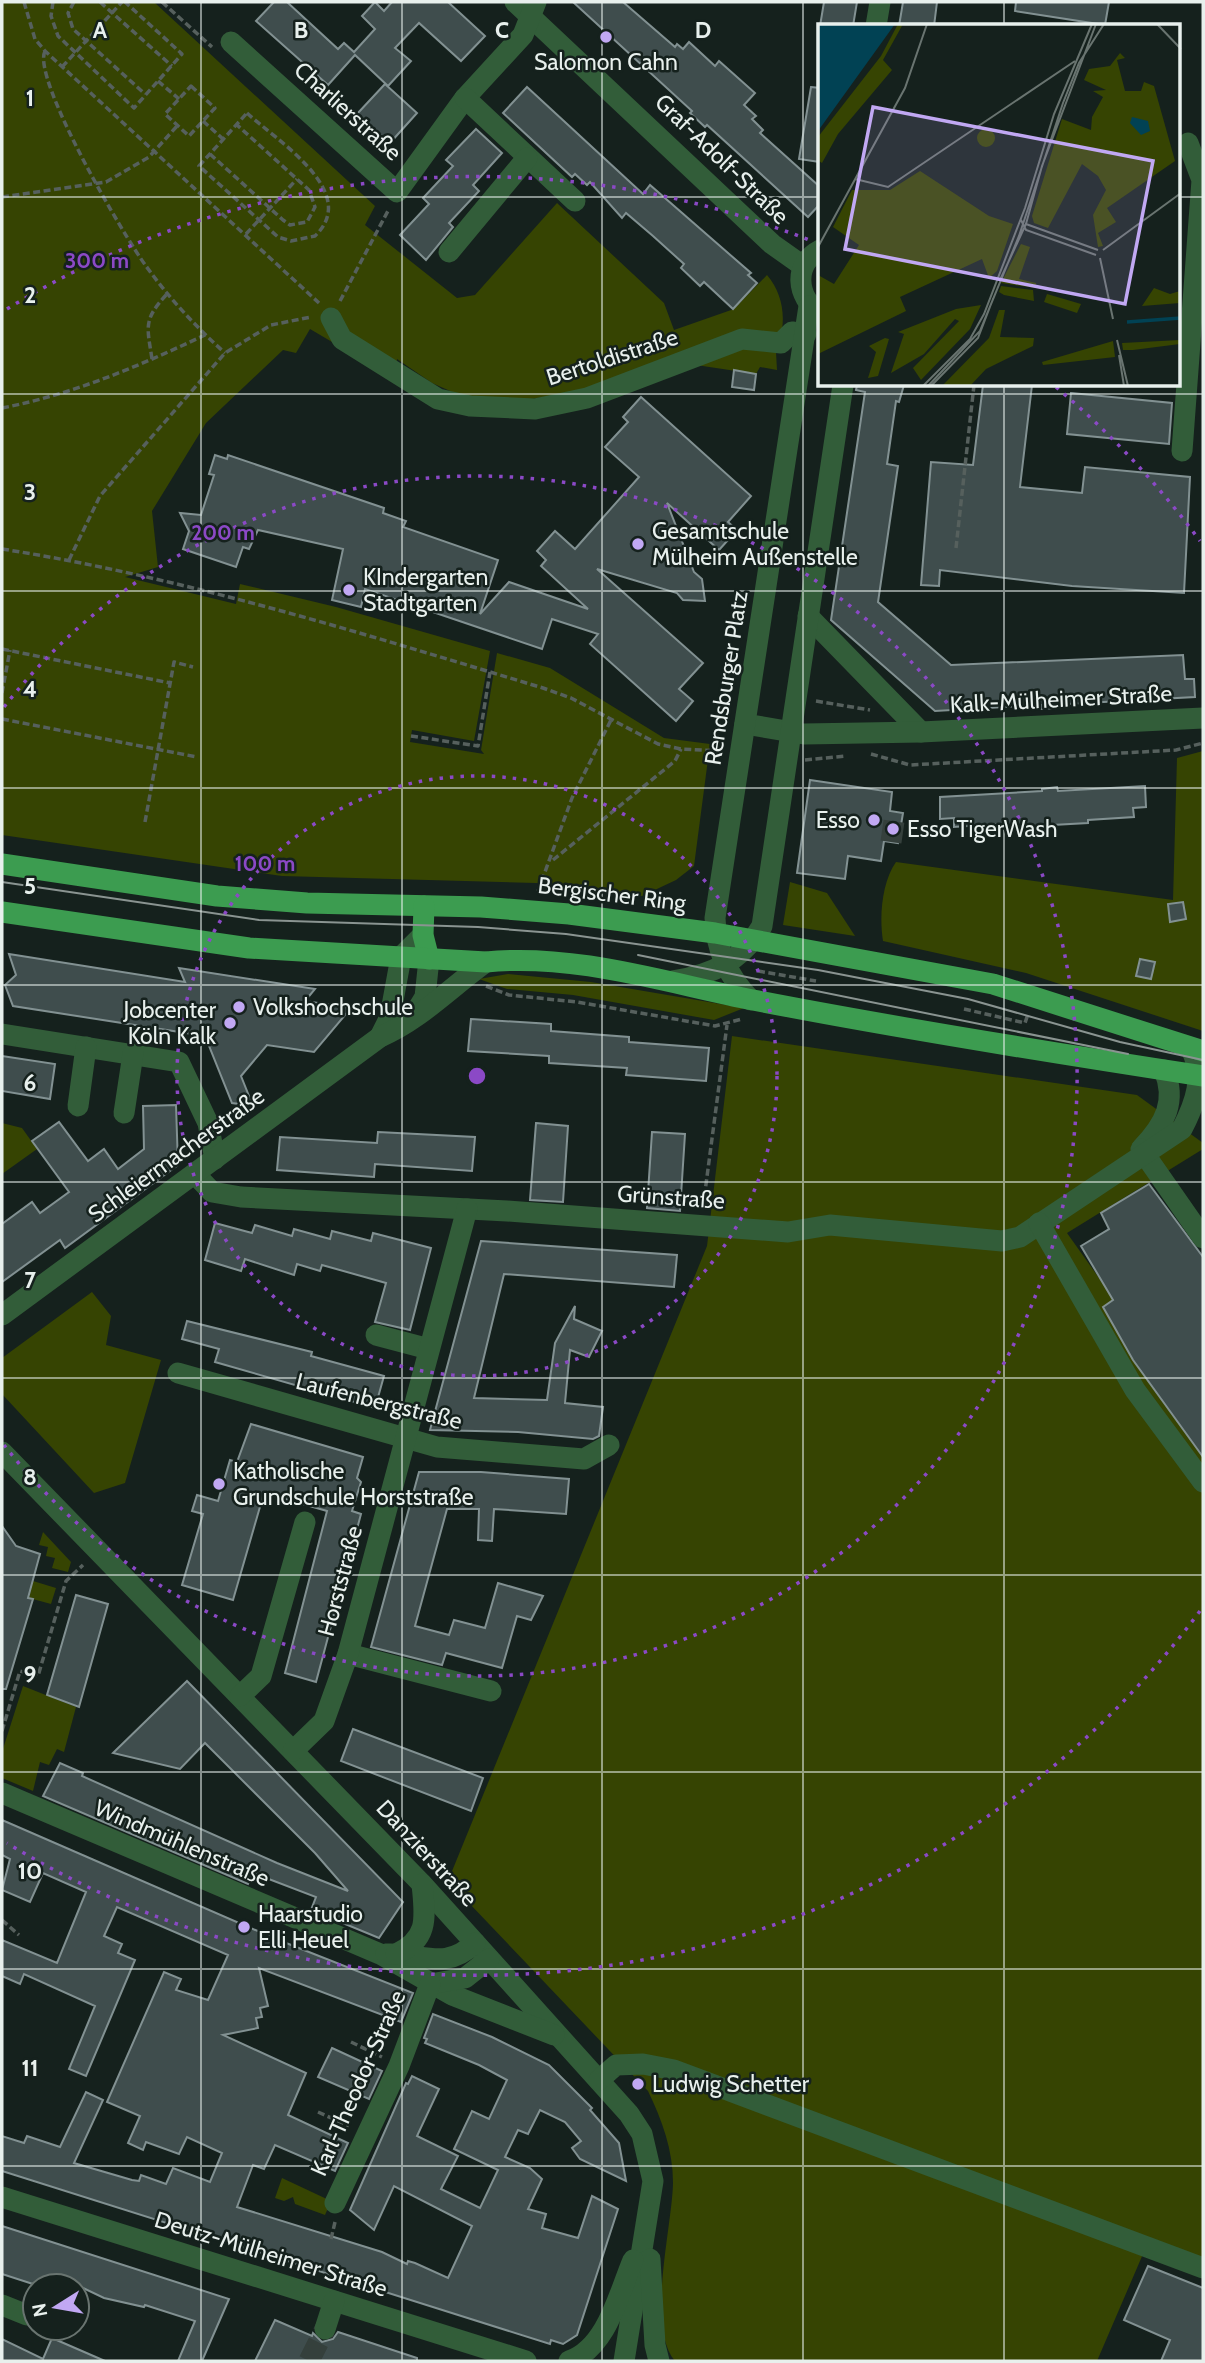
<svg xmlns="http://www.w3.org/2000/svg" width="1205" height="2363" font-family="Cabin,sans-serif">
<rect width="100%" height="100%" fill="#15211d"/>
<g fill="#364402">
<path d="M2 2H154L375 206 365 225 457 298 475 295 557 203 664 303 674 330 734 309 767 275C780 290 785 310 782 330L778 334 581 391 531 399 466 398 432 383 397 359 395 379 310 329 296 353 283 350 206 423 152 511 158 567 125 577 236 604 240 584 336 607 490 651 474 741 412 730 410 742 484 754 481 750 497 653 550 668 664 738 710 744 694 866 676 880 642 896 536 883 282 876 2 835Z"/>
<path d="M745 346 776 352 777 370 760 367 756 374 696 365Z"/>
<path d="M1203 751V1031L1026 973 883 941C879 916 882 882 896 862L1173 900 1177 758Z"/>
<path d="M790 882 827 893 855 936 783 925Z"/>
<path d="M508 974 591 982 744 1008 714 1020 573 995 507 989 479 979Z"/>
<path d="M732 1036 1137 1095 1203 1143V1149L1067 1233 1203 1424V2278L1143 2254 1097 2361H675C646 2327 672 2228 673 2183 673 2150 662 2120 648 2091L448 1881 707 1246Z"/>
<path d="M2 1123 22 1128 37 1149 2 1174Z"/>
<path d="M92 1292 111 1316 106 1345 161 1360 125 1483 94 1493 2 1394V1358Z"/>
<path d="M43 1532 71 1562 68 1572 52 1568 55 1558 46 1556 48 1547 39 1545Z"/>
<path d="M33 1581 56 1588 51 1604 29 1598Z"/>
<path d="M23 1686 76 1707 64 1752 57 1749 49 1765 40 1762 33 1791 2 1778V1752Z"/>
<path d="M282 2178 331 2201 325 2215 295 2204 293 2197 284 2201 275 2198Z"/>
</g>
<g fill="#3f4d4d" stroke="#829192" stroke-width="2">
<path d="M274 2H287L338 49 344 43 354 52 375 29 362 16 375 2 384 11 392 2H448L485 36 461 61 419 23 395 48 411 61 388 86 355 55 328 85 256 21Z"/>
<path d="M573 2H623L675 47 677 44 683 49 689 42 715 66 719 61 755 93 744 105 756 116 752 119 763 130 760 133 820 187V204L808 217 707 125 705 127 690 113 692 111Z"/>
<path d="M824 2H857L853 26H820Z"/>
<path d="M903 2H937L934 26H899Z"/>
<path d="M1016 2H1109L1105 25 1015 11Z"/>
<path d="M385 84 417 113 390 143 357 114Z"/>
<path d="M527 87 643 194 650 185 751 273 748 275 757 283 733 309 704 282 700 286 681 268 684 264 653 236 626 213 622 218 590 182 587 185 575 174 572 177 503 113Z"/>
<path d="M811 87 820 88V162L799 159Z"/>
<path d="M476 129 502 153 473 185 479 191 449 223 453 227 426 260 400 235 429 204 423 198 453 166 446 160Z"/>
<path d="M734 370 756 374 754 390 732 387Z"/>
<path d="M857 385H904L899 402 896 401 887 464 898 466 878 602 951 665 1183 655 1185 679H1194L1195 697 1067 704V707L1056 708 1041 709V705L935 711 831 620 865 392 856 390Z"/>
<path d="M983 385H1032L1020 487 1082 493 1085 467 1190 477 1184 593 1072 586 940 570 939 586 921 585 931 462 973 465Z"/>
<path d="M1071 393 1172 403 1169 444 1067 434Z"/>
<path d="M641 397 751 496 728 522 737 530 719 550 667 503 694 572 702 579 705 601 683 600 677 593 597 569 703 663 679 689 693 701 676 721 590 644 598 634 552 619 542 649 365 589 361 607 332 600 343 549 258 530 249 549 243 547 236 567 183 549 189 531 180 513 201 515 214 475 209 474 215 455 227 459 228 455 384 508 383 513 406 521 403 527 498 560 480 614 509 582 588 609 541 566 546 560 537 551 555 531 575 549 639 477 605 447 628 422 623 417Z"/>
<path d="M810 780 892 792 890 811 903 813 898 843 884 841 881 861 848 856 845 879 797 873Z"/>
<path d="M1145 786 1146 807 1133 808 1134 817 1088 820V823L1000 828 999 824 954 827V818L940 819V797L1042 791V789L1057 787 1058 791Z"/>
<path d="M1183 902 1186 919 1170 922 1168 904Z"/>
<path d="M9 954 185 982 179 968 315 989 305 1001 351 1008 314 1052 267 1045 241 1076 253 1106 232 1103 205 1036 13 1006 5 985 16 975Z"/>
<path d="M1140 959 1155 962 1151 979 1136 976Z"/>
<path d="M471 1019 551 1024V1031L629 1037V1042L709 1048 706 1081 626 1075 627 1068 549 1063V1056L468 1051Z"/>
<path d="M2 1056 55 1064 50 1099 2 1091Z"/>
<path d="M176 1105 178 1165 65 1248 60 1240 2 1282V1224L32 1202 40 1213 69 1192 32 1141 59 1122 88 1161 104 1149 118 1169 144 1149 143 1106Z"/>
<path d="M536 1123 568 1126 563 1202 530 1200Z"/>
<path d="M378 1132 475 1137 472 1171 375 1164 374 1177 277 1170 280 1137 377 1143Z"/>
<path d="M652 1132 685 1134 680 1211 647 1208Z"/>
<path d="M1149 1184 1203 1257V1457L1133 1360 1103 1307 1113 1300 1081 1246 1109 1229 1101 1213Z"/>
<path d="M215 1223 252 1233 255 1225 292 1236 294 1229 330 1239 332 1231 371 1241 373 1233 431 1248 410 1330 375 1322 386 1283 322 1265 320 1271 297 1264 294 1275 245 1259 241 1271 205 1260Z"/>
<path d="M481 1241 677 1255 674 1287 504 1274 474 1398 547 1400 555 1343 575 1306 574 1319 602 1331 589 1357 570 1350 565 1403 603 1407 599 1436 593 1439 518 1432 430 1430Z"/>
<path d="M187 1321 312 1352 311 1356 384 1376 375 1408 215 1362 219 1349 182 1339Z"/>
<path d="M251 1424 363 1457 357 1478 361 1482 352 1511 361 1514 316 1682 285 1673 327 1511 264 1493 233 1600 182 1585 203 1514 192 1511 197 1495 218 1501 230 1460 237 1462Z"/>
<path d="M419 1472H481L569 1479 566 1514 494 1509 492 1541 478 1540 479 1509H447L415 1626 449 1635 454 1620 485 1628 498 1583 543 1596 531 1620 517 1616 502 1668 446 1653 442 1665 371 1647Z"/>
<path d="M2 1526 16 1546 40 1554 28 1598 33 1599 6 1689H2Z"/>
<path d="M76 1595 108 1604 79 1707 47 1695Z"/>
<path d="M187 1681 403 1902 379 1938 311 1910 316 1897 253 1873 248 1884 43 1796 60 1763 83 1773 82 1776 277 1863 348 1891 315 1853 205 1743 180 1769 113 1753Z"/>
<path d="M353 1729 483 1778 471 1811 341 1761Z"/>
<path d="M2 1820 276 1939 413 1993 401 2022 259 1968 268 2006 260 2008 262 2017 256 2018 258 2028 223 2035 306 2073 288 2115 348 2143 335 2171 275 2145 264 2169 253 2165 237 2207 382 2252 407 2264 408 2261 415 2263 448 2278 472 2226 394 2186 374 2230 350 2210 406 2083 408 2084 412 2076 439 2089 417 2136 458 2156 441 2189 480 2208 498 2170 454 2149 472 2111 489 2119 507 2080 479 2065 425 2043 427 2039 424 2038 433 2014 492 2037 549 2065 592 2108 590 2110 619 2143 626 2181 580 2159 572 2148 581 2141 565 2122 540 2110 528 2134 518 2130 505 2157 530 2168 542 2179 528 2209 546 2214 542 2228 578 2238 592 2196 618 2209 577 2335 563 2344 551 2340 550 2344 2 2171V2136L24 2143 27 2136 60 2147 86 2092 103 2100 74 2163 132 2180 139 2181 141 2175 166 2184 173 2168 210 2182 222 2153 187 2137 179 2154 146 2142 143 2150 128 2143 140 2116 107 2102 164 1972 181 1979 176 1990 208 2000 228 1955 117 1907 104 1936 122 1944 118 1953 135 1960 86 2076 69 2069 95 2006 24 1974 20 1984 2 1976V1940L57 1963 86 1892 43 1873 30 1902 2 1890 10 1859 2 1855Z"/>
<path d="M332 2048 382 2071 369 2099 318 2077Z"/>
<path d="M2 2226 229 2299 202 2361H178L195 2321 145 2305 144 2307 104 2298 79 2286H39L2 2274Z"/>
<path d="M1148 2266 1203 2288V2361H1161L1170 2340 1124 2320Z"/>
<path d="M275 2320 312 2336 313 2333 322 2342 333 2339 338 2332 417 2358V2361H255Z"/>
<path d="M52 2338 105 2361H2V2339L43 2359Z"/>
</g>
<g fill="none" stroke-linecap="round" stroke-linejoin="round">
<g stroke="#35403c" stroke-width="21" stroke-dasharray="21 10" stroke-linecap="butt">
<path d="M891 842 895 814"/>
<path d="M309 2361 325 2329"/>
</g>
<g stroke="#56605d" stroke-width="3.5" stroke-dasharray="7 3.5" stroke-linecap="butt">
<path d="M24 2 35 39 45 51 319 303"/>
<path d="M53 2 51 16 58 36 134 108 182 54 125 2"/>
<path d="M74 2 68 13 73 29 145 94"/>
<path d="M100 2 172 66"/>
<path d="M162 2 212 47"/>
<path d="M45 51C31 78 125 238 146 266 169 298 196 327 225 353"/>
<path d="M62 67 122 2"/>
<path d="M158 81 179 99"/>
<path d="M191 86 215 108 189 136 165 114Z"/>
<path d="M247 113C277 141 361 192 315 236L291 241 278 237 199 166Z"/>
<path d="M203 121 223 139"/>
<path d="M210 154 283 220 290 225 307 222 315 207 309 190 236 124"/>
<path d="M2 197 106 182 149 157 178 125"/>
<path d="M246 234 297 179"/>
<path d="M340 301 389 209"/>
<path d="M152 359C147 326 143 320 167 294"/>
<path d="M2 408C74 394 139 366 205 335"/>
<path d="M956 548 974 385"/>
<path d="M2 549C187 578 364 634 543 688L571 698 658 744 681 749 721 751"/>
<path d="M69 560 100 496 225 353 271 325 311 317"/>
<path d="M2 649 170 683"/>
<path d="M2 693 10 650"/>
<path d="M816 701 870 710"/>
<path d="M2 719 197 757"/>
<path d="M411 736 478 746 490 672"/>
<path d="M871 754 910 765 1176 750 1203 743"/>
<path d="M805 760 846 756"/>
<path d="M145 822 174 662 193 667"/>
<path d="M553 860 675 761 681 749"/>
<path d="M538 891 572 798 611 720"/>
<path d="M758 971 816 981"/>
<path d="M486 986 509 995 577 1002 715 1026 742 1019"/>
<path d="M964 1009 1025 1023 1028 1014"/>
<path d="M703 1207 727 1025"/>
<path d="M2 1731 20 1671 38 1676 66 1581 83 1565"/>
<path d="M2 1920 19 1935"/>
<path d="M351 2042 382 2057"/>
<path d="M318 2112 349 2126"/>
<path d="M331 2239 335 2222"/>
</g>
<g stroke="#325d39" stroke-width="21">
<path d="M515 2 772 244 803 266"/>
<path d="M876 26 880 2"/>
<path d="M231 42 397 192 465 98 523 35 536 2"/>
<path d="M465 98 575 201"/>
<path d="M820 250C793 264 796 297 820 313"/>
<path d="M449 252 527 158"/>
<path d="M331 318 342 339 438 399 470 406 535 409 587 398 742 339 781 343 792 332 806 334"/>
<path d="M1182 451 1202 180 1188 143"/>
<path d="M808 616 921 732"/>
<path d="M745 724 804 734 921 732 1203 718"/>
<path d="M673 981C712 975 742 961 762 926L843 385"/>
<path d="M751 1000C729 978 716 950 715 918L809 306"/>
<path d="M414 1015 425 997 429 959"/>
<path d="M2 1034 179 1062 208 1123 215 1159"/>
<path d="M380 1037 390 1017 401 957 423 935"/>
<path d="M78 1106 86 1047"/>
<path d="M124 1113 133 1054"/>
<path d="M1142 1148C1165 1124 1177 1101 1164 1070"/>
<path d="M1141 1149 1203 1238"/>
<path d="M195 1174 212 1192 241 1197 507 1211 788 1232 830 1225 1002 1241 1020 1237 1182 1129C1196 1102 1205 1076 1191 1049"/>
<path d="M1039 1223 1135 1390 1203 1482"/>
<path d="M2 1315 380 1037C420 1020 451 987 486 962"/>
<path d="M376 1335 429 1349"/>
<path d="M178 1373 437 1447 584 1459 609 1445"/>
<path d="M2 1452 422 1884 629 2114 642 2134 653 2181 624 2361"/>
<path d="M348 1654 491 1691"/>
<path d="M240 1696 261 1676 305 1522"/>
<path d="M293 1751 324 1721 348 1654 467 1209"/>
<path d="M2 1793 380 1954 452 1995 554 2035"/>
<path d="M386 1954C422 1952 444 1972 475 1943"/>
<path d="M396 1954C430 1939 425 1916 422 1884"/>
<path d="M430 1984 465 1978 489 1959"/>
<path d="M599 2080 616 2065 643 2064 674 2070 1203 2268"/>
<path d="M2 2197 526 2361"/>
<path d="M335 2203 399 2066 430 1984"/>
<path d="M650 2259 655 2345 659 2361"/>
<path d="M2 2305 27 2315"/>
<path d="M325 2329 334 2301"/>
<path d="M569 2361C607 2348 619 2293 633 2260"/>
</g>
<g stroke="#3c9c50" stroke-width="21">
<path d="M2 864 217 896 307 903 481 907 569 914 715 933 993 984 1203 1051"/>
<path d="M424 906 423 935 429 959"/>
<path d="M2 912 249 948 486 962C575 953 667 983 753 1000 902 1029 1053 1053 1203 1076"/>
</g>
<g stroke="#8a9491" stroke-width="2">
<path d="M2 882 259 920 478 927 566 934 818 970 968 999 1120 1042 1203 1060"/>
<path d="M638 955 1128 1054"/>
</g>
</g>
<path fill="none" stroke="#e8f0ed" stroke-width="2" stroke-opacity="0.55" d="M201 2V2361M402 2V2361M602 2V2361M803 2V2361M1004 2V26M2 197H820M1179 197H1203M1004 385V2361M2 394H1203M2 591H1203M2 788H1203M2 985H1203M2 1182H1203M2 1378H1203M2 1575H1203M2 1772H1203M2 1969H1203M2 2166H1203"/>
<g fill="none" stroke="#8b49c6" stroke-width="3.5" stroke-dasharray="3.5 7">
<circle cx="477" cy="1076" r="300"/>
<path d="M4 707A600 600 0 1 1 4 1445"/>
<path d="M1200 1611A900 900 0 0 1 7 1843M7 309A900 900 0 0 1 814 242M1056 387A900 900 0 0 1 1200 541"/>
</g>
<g fill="#c1a8f3" stroke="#15211d" stroke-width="2.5">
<circle cx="606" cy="37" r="7"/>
<circle cx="638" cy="544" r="7"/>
<circle cx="349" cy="590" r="7"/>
<circle cx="874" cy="820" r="7"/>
<circle cx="893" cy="829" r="7"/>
<circle cx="239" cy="1007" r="7"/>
<circle cx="230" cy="1023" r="7"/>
<circle cx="219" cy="1484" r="7"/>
<circle cx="244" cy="1927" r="7"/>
<circle cx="638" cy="2084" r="7"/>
</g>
<g text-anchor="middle" stroke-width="5" stroke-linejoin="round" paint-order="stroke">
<g font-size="23" fill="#e8f0ed" stroke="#15211d" text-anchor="start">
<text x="606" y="70" text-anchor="middle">Salomon Cahn</text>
<text x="652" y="539">Gesamtschule<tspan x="652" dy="26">Mülheim Außenstelle</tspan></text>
<text x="363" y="585">KIndergarten<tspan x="363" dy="26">Stadtgarten</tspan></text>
<text x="860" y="828" text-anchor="end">Esso</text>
<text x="907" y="837">Esso TigerWash</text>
<text x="253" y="1015">Volkshochschule</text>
<text x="216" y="1018" text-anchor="end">Jobcenter<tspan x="216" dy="26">Köln Kalk</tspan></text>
<text x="233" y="1479">Katholische<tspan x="233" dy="26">Grundschule Horststraße</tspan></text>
<text x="258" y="1922">Haarstudio<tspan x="258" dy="26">Elli Heuel</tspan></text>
<text x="652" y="2092">Ludwig Schetter</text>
</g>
<g font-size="23" fill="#e8f0ed" stroke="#15211d">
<text transform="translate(348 111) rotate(42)" y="8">Charlierstraße</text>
<text transform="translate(722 159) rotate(44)" y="8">Graf-Adolf-Straße</text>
<text transform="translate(612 357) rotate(-18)" y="8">Bertoldistraße</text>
<text transform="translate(726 678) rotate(-81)" y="8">Rendsburger Platz</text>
<text transform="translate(1061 699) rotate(-3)" y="8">Kalk-Mülheimer Straße</text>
<text transform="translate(612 894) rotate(7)" y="8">Bergischer Ring</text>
<text transform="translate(176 1155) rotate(-36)" y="8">Schleiermacherstraße</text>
<text transform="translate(671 1197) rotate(4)" y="8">Grünstraße</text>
<text transform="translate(379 1401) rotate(14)" y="8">Laufenbergstraße</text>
<text transform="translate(340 1581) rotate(-75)" y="8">Horststraße</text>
<text transform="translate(182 1843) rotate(23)" y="8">Windmühlenstraße</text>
<text transform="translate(427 1853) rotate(47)" y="8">Danzierstraße</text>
<text transform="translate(358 2083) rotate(-66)" y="8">Karl-Theodor-Straße</text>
<text transform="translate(271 2254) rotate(17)" y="8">Deutz-Mülheimer Straße</text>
</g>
</g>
<g transform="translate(818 24)">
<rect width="362" height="362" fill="#15211d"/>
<path d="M80 0H85L65 36 74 46 20 110 4 139 0 136V113L63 32ZM302 29 307 34 299 36 307 67H323L326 58 336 62 357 137 289 184 298 198 280 209 285 222 280 223 275 191 288 166 280 152 264 140 230 204 216 199 214 192 244 95 273 106 274 93 285 73 275 67 288 66 266 56 271 45 292 42ZM159 114a9 9 0 1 1 18 0a9 9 0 1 1-18 0ZM102 147 171 192 195 200 179 247 171 254 164 235 82 273 88 287 0 330V251L16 260 41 221 15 203 34 166H72ZM203 220 212 223 201 255 218 259V264L183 259ZM183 262 215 266 216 277 186 271 181 268ZM336 264 352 270 362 267V279L324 282ZM229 270 263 280 259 289 226 278ZM163 281 152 305 103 356 95 344 141 297 137 295 106 330 73 349 86 310 80 308 138 285ZM181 286H187L182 313 216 314 215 322 168 345 152 362H124L171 314ZM67 314 71 315 60 352 50 354 58 328 51 322ZM362 316V320L315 326H305L304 319ZM295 317 297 333 225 341 224 338Z" fill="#364402"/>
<path d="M0 0H77L0 107ZM314 93 330 97 332 107 323 111 312 99Z" fill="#014254"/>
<path fill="none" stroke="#014254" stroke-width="3.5" d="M309 298 363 294"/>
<path fill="none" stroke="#697470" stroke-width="2" d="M339 0 363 25M37 155 70 163 257 37M203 196 208 206 278 231M208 200 280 226M0 223 87 64 109 0M285 226 363 169M282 234 295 295M182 256 208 200 224 142 278 0M299 316 310 362M301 331 306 362M105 362 152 315 166 290 207 184 236 90 274 0M110 362 162 307 201 212 245 79 261 39 286 0M113 362 160 314 175 275"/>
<path fill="#c1a8f3" fill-opacity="0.15" stroke="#c1a8f3" stroke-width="3.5" d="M55 83 335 137 307 280 27 225Z"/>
<rect width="362" height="362" fill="none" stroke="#e8f0ed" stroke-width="3.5"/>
</g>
<g font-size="23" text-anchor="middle" font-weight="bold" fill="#e8f0ed" stroke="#15211d" stroke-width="5" stroke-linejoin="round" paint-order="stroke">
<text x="100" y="38">A</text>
<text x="301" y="38">B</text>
<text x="502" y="38">C</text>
<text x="703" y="38">D</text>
<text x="30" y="106">1</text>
<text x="30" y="303">2</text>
<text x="30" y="500">3</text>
<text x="30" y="697">4</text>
<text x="30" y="894">5</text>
<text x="30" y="1091">6</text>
<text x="30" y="1288">7</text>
<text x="30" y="1485">8</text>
<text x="30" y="1682">9</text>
<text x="30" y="1879">10</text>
<text x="30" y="2076">11</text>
</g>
<circle cx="477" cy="1076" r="10" fill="#8b49c6" stroke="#15211d" stroke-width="3.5"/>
<g font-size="21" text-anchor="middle" font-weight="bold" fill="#8b49c6" stroke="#15211d" stroke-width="5" stroke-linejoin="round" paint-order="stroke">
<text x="97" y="268">300 m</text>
<text x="223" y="540">200 m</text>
<text x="265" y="871">100 m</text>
</g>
<rect width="1205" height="2363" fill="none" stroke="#e8f0ed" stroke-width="7"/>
<g transform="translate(56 2307) rotate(259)"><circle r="33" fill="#15211d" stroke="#697470" stroke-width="2"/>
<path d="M0-5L12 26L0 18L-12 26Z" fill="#c1a8f3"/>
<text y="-10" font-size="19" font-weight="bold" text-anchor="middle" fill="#e8f0ed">N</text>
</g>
</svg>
